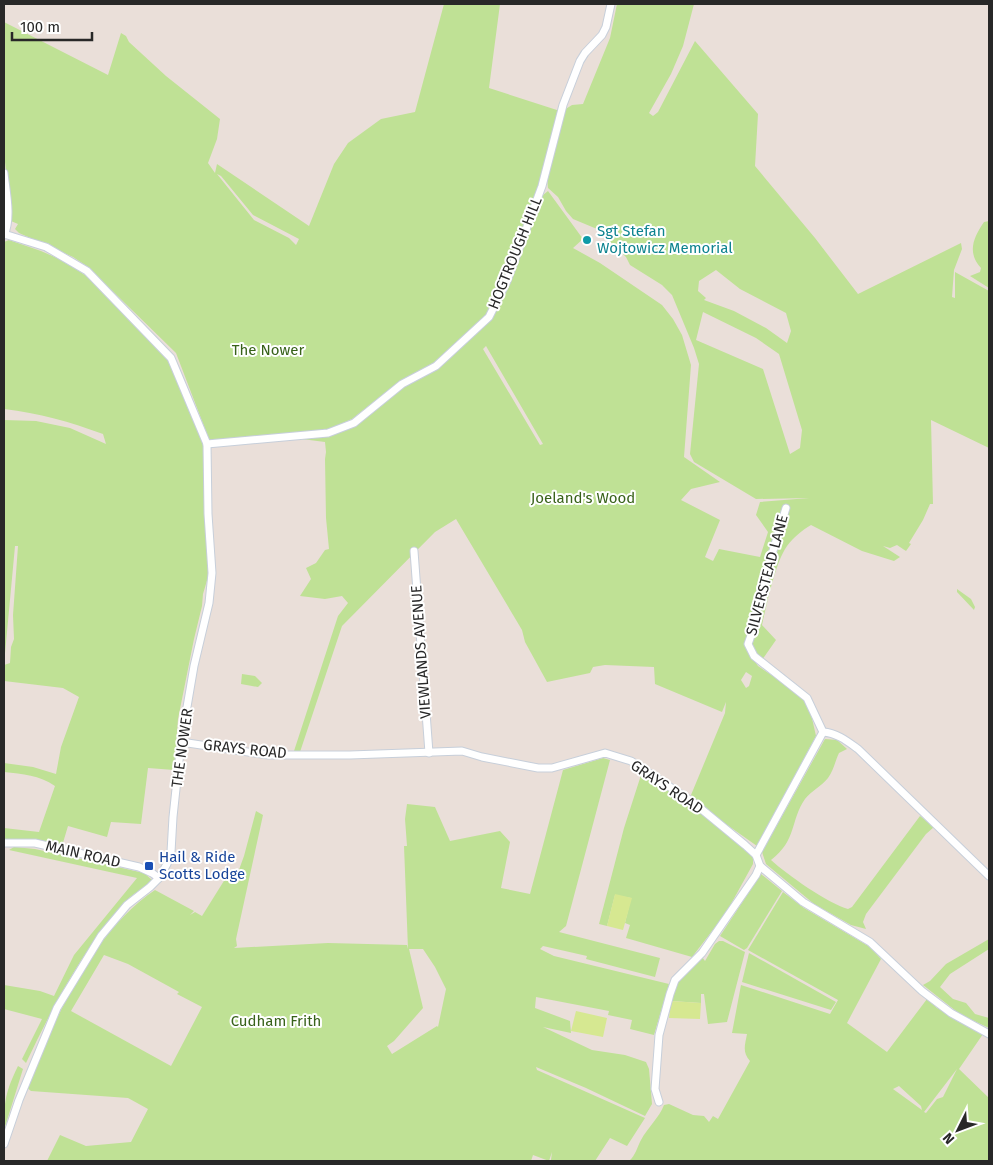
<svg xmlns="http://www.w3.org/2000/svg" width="993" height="1165" font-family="'Fira Sans',sans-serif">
<rect width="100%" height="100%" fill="#eadfd9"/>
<g fill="#bfe195" fill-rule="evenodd">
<path d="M444 4H500L489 88 560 111 540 186 503 281 487 315 435 362 400 381 352 419 327 430 210 442 176 353 88 267 73 257 19 233 15 229 18 224 11 221 4 152V22L108 75 121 33 126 36 129 42 166 76 220 119 217 139 208 163 215 173 217 164 309 226 334 164 348 143 381 119 415 112ZM217 174 221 176 253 215 299 239 296 245 289 238 254 220Z"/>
<path d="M617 4H694L683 46 671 74 649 113 653 116 658 112 695 41 758 114 755 166 815 238 858 294 961 243 962 249 954 270 952 297 955 298V272L989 291V448L931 420 933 504H930L923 520 909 543 911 544 906 551 897 545 890 548 883 546 900 557 894 561 862 551 811 525C801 531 794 537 787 546 775 563 767 604 762 625L776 640 762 660 750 644 753 623 746 644 751 656 758 666 794 690 809 705 816 736 757 846 723 822 691 795 725 713 726 702 722 712 655 684 654 667 605 665 593 667 590 673 547 682 525 642 522 630 456 519 435 532 342 626 300 752 294 751 338 616 348 603 342 596 325 599 300 596 311 579 306 568 316 563 325 550 329 549 326 518 325 459 326 452 325 442 294 438 326 437 355 426 402 387 435 370 490 321 511 282 543 195 548 191 583 239 573 248 600 263 662 305 673 319 682 335 691 365 684 457 720 482 691 489 681 500 720 520 705 557 713 561 719 549 760 557 768 532 756 515 760 502 809 498 756 499 694 462 690 454 699 364 694 348 672 295 662 285 630 265 626 257 597 229 573 219 566 211 558 197 548 188 547 178 564 110 572 105 583 104 610 38ZM716 270 740 289 786 313 791 331 787 343 766 328 734 311 704 300 706 298 698 291 699 281ZM703 312 756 338 779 354 802 430 800 448 790 454 763 369 696 340ZM486 346 543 444 540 445 483 349ZM746 672 752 676 749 686 746 688 741 680Z"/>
<path d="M989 221V288L970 276 980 272 981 268C967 253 973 238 984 222Z"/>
<path d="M9 240 41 251 66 262 89 278 169 360 205 441 208 577 203 594 202 606 194 639 178 719 174 770 148 768 141 824 111 822 107 837 68 826 62 846 35 840 4 839V828L39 832 55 786C39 775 23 774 4 772V763L33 767 56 774 61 747 79 697 63 688 4 681V665L10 663 11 647 14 639 13 615 18 546H15L4 664V420L36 421 70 428 106 444 103 434C70 422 39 413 4 409V242Z"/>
<path d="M957 589 971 599 975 607 974 610 957 592Z"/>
<path d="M242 674 255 676 262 683 258 687 241 684Z"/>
<path d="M825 739 837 740 847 749 839 753C835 761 834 770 828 778 822 786 811 791 805 799 790 821 797 840 771 860 786 874 829 904 848 909L852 907 920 816 934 827 926 834 866 914 863 922 866 929 851 925 814 904 766 864 762 852Z"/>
<path d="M603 758 610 760 566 926 559 932 660 958 655 977 586 959 587 956 543 946 540 949 554 956 669 984 654 1035 630 1029 632 1020 608 1015 609 1011 536 997 535 1008 570 1021 571 1033 543 1027 592 1050 625 1055 646 1062 649 1069 652 1104 645 1116 586 1088 536 1067 537 1070 645 1118 627 1146 610 1138 595 1161H555L551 1160 552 1152 549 1161 533 1155 531 1161H47L60 1135 86 1146 131 1142 148 1109 128 1098 31 1091 26 1087C57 1017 90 934 155 890L194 911 190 915 195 912 202 916 227 876 236 878 244 856 256 811 263 815 236 939 237 946 234 948 328 943 407 945 408 949 404 846H407L405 819 407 804 435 807 450 841 500 831 510 842 501 888 530 894 563 770ZM409 949H423L435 967 446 989 438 1027 437 1026 392 1054 387 1046 394 1041 423 1008ZM104 955 128 964 179 992 177 994 202 1007 171 1066 71 1011Z"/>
<path d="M642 772 697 808 753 856V864L726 913 692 957 626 938 630 925 625 923 631 898 615 895 607 926 599 924 624 828Z"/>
<path d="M14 847 35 849 113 866 144 873 152 880C143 889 130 895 122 905 82 951 52 1008 26 1063L22 1059 42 1019 4 1009V985L40 991 54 996 74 955 137 878 9 850Z"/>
<path d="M761 874 782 891 747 948 744 950 720 936Z"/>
<path d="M783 892 804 908 870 947 881 959 847 1023 887 1052 927 999 937 1008 983 1034 959 1069 989 1098V1161H629C636 1155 637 1147 641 1140 648 1127 659 1118 664 1105L669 1104 693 1115 704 1116 709 1122 713 1116 718 1119 750 1061C742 1052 745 1045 747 1034L732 1033 741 985 830 1014 838 1000 748 950ZM957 1069 943 1097 937 1099 926 1113 924 1112ZM899 1086 921 1106 922 1110 893 1089Z"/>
<path d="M989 939V949L950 974 940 987 953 999 966 1003 975 1014 989 1018V1028L961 1015 923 985 930 981 946 964Z"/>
<path d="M719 941H723L745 952 727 1022 708 1024 704 994H701V1003L671 1001 677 982 702 957 705 961 715 944Z"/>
<path d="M749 953 836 1002 831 1010 742 982Z"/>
<path d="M18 1066 23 1069 4 1130C4 1101 5 1093 18 1066Z"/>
</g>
<g fill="#d6e891">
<path d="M615 894 632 898 623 930 607 926Z"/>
<path d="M671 1001 701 1003 700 1019 669 1018Z"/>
<path d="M576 1011 607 1018 603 1037 571 1031Z"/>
</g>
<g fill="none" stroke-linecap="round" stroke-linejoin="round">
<defs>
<g id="minor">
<path d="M4 173C6 192 12 218 4 235"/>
<path d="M207 444 328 433 354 423 402 384 436 366 489 317 507 281 542 186 563 105 580 61 585 53 602 35 606 27 611 4"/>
<path d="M786 508 759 597 754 627 748 644 754 656 807 698 823 732"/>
<path d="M414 551 429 753"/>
<path d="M823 732C837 733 847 741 858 749L989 876"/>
<path d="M181 742 268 755H350L462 751 482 757 538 768H552L605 753 631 761 694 803 745 845 756 855 760 866 803 902 870 942 922 991 951 1013 989 1034"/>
<path d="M4 843H35L139 867 152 873 159 878"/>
<path d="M756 855 823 732"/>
<path d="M659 1102 655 1089 659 1035 670 994 675 980 702 953 756 875 760 866"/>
<path d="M4 1144 19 1100 57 1008 101 936 127 905 150 887 159 878 167 864 171 852 173 817 181 742 194 666 209 603 212 573 208 514 207 444 171 358 87 271 46 247 4 234"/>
</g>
</defs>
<use href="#minor" stroke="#c7cfda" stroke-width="9"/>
<use href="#minor" stroke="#fff" stroke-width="7"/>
</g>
<circle fill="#0f9aa8" stroke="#fff" stroke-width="2" cx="587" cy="240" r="5"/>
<rect fill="#1a4fb4" stroke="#fff" stroke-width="2" x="144" y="861" width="10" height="10" rx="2.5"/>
<g text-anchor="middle" stroke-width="4" stroke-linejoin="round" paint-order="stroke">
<g font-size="15" fill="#0d838f" stroke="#fff" text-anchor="start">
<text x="597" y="236">Sgt Stefan<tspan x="597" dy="17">Wojtowicz Memorial</tspan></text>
</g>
<g font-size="15" fill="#282828" stroke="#fff">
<text transform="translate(515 253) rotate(-68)" y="5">HOGTROUGH HILL</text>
<text transform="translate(767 575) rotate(-75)" y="5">SILVERSTEAD LANE</text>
<text transform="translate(421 652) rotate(-94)" y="5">VIEWLANDS AVENUE</text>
<text transform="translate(182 748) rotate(-82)" y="5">THE NOWER</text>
<text transform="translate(245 749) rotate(6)" y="5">GRAYS ROAD</text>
<text transform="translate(667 787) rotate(34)" y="5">GRAYS ROAD</text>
<text transform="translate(83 854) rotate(13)" y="5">MAIN ROAD</text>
</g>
<g font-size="15" fill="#38621a" stroke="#fff">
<text x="268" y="355">The Nower</text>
<text x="583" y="503">Joeland's Wood</text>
<text x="276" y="1026">Cudham Frith</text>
</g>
<g font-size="15" fill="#164399" stroke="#fff" text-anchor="start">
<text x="159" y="862">Hail &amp; Ride<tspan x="159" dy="17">Scotts Lodge</tspan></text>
</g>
</g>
<rect width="993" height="1165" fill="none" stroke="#282828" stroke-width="10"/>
<g transform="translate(958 1130) rotate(228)" stroke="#ffffff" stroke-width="4" paint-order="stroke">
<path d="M0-4L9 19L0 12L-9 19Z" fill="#282828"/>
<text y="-8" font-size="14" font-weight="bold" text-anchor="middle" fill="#282828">N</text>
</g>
<path d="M12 32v8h80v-8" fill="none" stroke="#282828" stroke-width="2.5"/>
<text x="20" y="32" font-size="15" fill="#282828" stroke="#ffffff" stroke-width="4" paint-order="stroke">100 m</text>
</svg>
